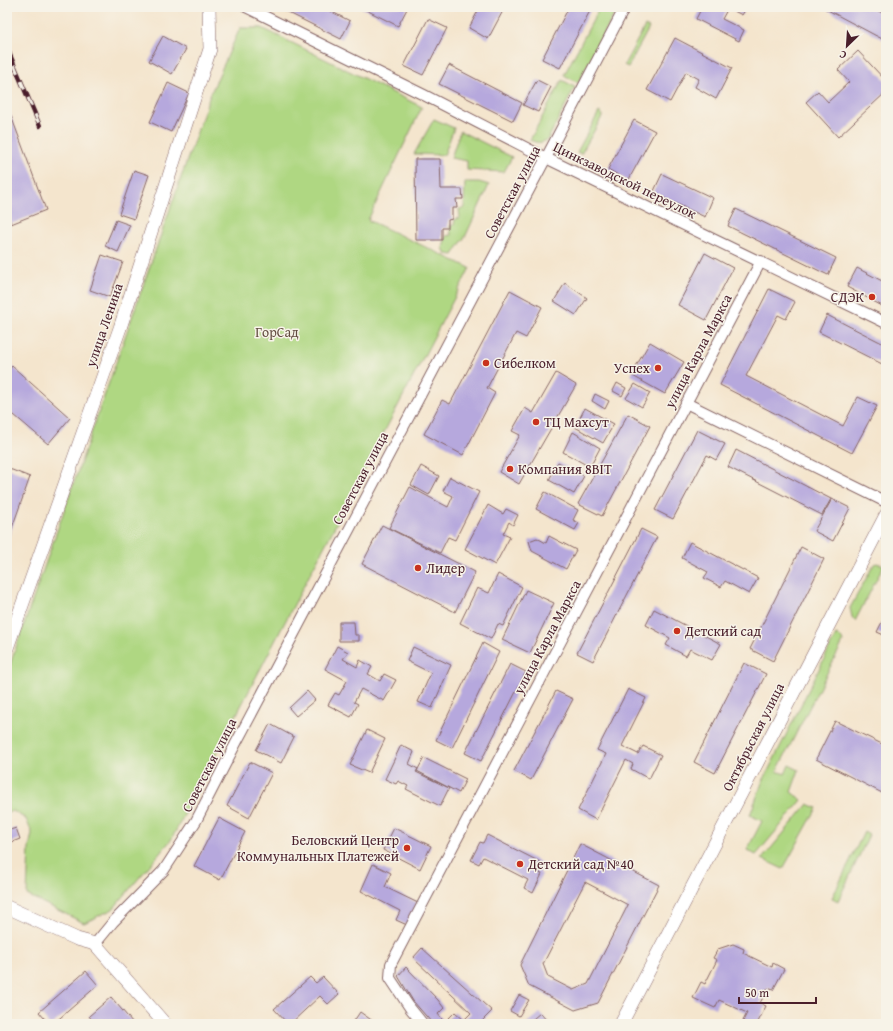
<svg xmlns="http://www.w3.org/2000/svg" width="893" height="1031" font-family="'Gentium Book Plus',serif">
<rect width="100%" height="100%" fill="#f7f3e8"/>
<filter id="ink" filterUnits="userSpaceOnUse"><feTurbulence type="fractalNoise" baseFrequency=".025" numOctaves="2"/><feDisplacementMap in="SourceGraphic" scale="8" xChannelSelector="R" yChannelSelector="G"/><feConvolveMatrix kernelMatrix="1 2 1 2 8 2 1 2 1" color-interpolation-filters="sRGB"/></filter>
<filter id="wash" filterUnits="userSpaceOnUse"><feTurbulence type="fractalNoise" baseFrequency=".012" numOctaves="4" result="noise"/><feDisplacementMap in="SourceGraphic" scale="16" xChannelSelector="R" yChannelSelector="G"/><feGaussianBlur stdDeviation="0.9" result="paint"/><feColorMatrix in="noise" values="0 0 0 0 0 0 0 0 0 0 0 0 0 0 0 0 0 1.4 0 .05"/><feComposite in="paint" operator="in"/></filter>
<g filter="url(#wash)">
<rect width="100%" height="100%" fill="#f4e5cd"/>
<g fill="#afd782" stroke="#7c7b56">
<path d="M600 7H618L578 83 564 75Z"/>
<path d="M645 26 649 28 628 67 624 65Z"/>
<path d="M240 28H262L422 107 368 220 470 268 171 840 113 909 84 923 27 895 29 848 32 833 26 819 13 811 7 812V673L210 95Z"/>
<path d="M562 80 575 87 548 139C541 144 537 143 530 140Z"/>
<path d="M599 112 603 115 581 154 577 152Z"/>
<path d="M434 119 454 128 444 155 414 154Z"/>
<path d="M460 131 512 157 504 172 467 170V161L451 158Z"/>
<path d="M465 182H479L489 185 466 235 453 255 446 254 443 248 446 236 451 235 450 226 454 225 455 219 460 218 459 209 464 208Z"/>
<path d="M876 563 884 565 855 621 852 617 850 608 873 566Z"/>
<path d="M836 635 841 637 843 642 777 771 785 774 789 765 799 770 791 792 802 800 756 855 747 850 762 821 750 815 762 783Z"/>
<path d="M808 804 817 808 783 869 762 859Z"/>
<path d="M864 832 869 835 838 901 832 898Z"/>
</g>
<g id="blocks">
<g fill="#b6a8dd" fill-rule="evenodd">
<path d="M277 7H322L350 21 341 39Z"/>
<path d="M360 7H408L398 26Z"/>
<path d="M480 7H505L488 39 469 28Z"/>
<path d="M569 7H592L560 68 542 59Z"/>
<path d="M702 7H747L742 15 728 8 722 19 744 30 739 41 696 19Z"/>
<path d="M822 7H871L886 15V41Z"/>
<path d="M428 19 447 28 423 75 404 66Z"/>
<path d="M163 36 186 49 172 74 149 61Z"/>
<path d="M675 38 732 68 716 99 695 87 699 79 686 72 670 102 647 90Z"/>
<path d="M858 51 886 81V92L838 137 806 102 818 91 828 102 849 82 838 70Z"/>
<path d="M449 65 522 103 513 121 439 84Z"/>
<path d="M537 80 551 87 538 112 523 105Z"/>
<path d="M168 83 189 93 171 132 150 122Z"/>
<path d="M7 105 46 210 11 224 7 212Z"/>
<path d="M634 120 655 131 628 181 608 169Z"/>
<path d="M415 159H440L441 189H462L463 199H456L457 208H452V219L448 220V228H442V240H416Z"/>
<path d="M134 170 149 175 134 219 119 214Z"/>
<path d="M662 174 713 198 705 217 653 193Z"/>
<path d="M736 209 836 258 828 275 728 226Z"/>
<path d="M116 220 130 225 118 252 105 246Z"/>
<path d="M705 253 733 268 706 320 678 305Z"/>
<path d="M102 255 123 262 110 297 90 290Z"/>
<path d="M857 268 886 283V308L847 287Z"/>
<path d="M565 283 587 298 576 315 554 301Z"/>
<path d="M769 289 795 302 786 319 778 315 746 376 843 426 858 397 877 406 852 453 720 385Z"/>
<path d="M510 290 542 307 526 338 516 333 487 388 495 393 463 455 424 434 442 400 450 404Z"/>
<path d="M827 315 886 345V366L819 332Z"/>
<path d="M650 342 684 362 665 394 631 375Z"/>
<path d="M12 366 70 418 48 444 7 409V372Z"/>
<path d="M556 373 576 385 519 484 499 472 520 435 512 431 525 408 533 413Z"/>
<path d="M617 383 626 388 622 396 613 391Z"/>
<path d="M635 384 650 393 642 407 626 398Z"/>
<path d="M595 394 609 401 605 409 592 401Z"/>
<path d="M585 408 614 424 603 443 575 427Z"/>
<path d="M628 414 650 426 602 516 578 504Z"/>
<path d="M697 430 725 444 716 460 707 455 673 519 655 510Z"/>
<path d="M573 432 600 448 590 467 563 452Z"/>
<path d="M736 450 831 499 822 515 728 467Z"/>
<path d="M558 462 584 476 574 494 549 480Z"/>
<path d="M421 466 439 476 429 495 411 485Z"/>
<path d="M7 468 30 477 7 542Z"/>
<path d="M450 477 479 492 455 540 448 537 440 553 389 528 410 487 448 507 453 496 443 491Z"/>
<path d="M545 492 578 510 573 520 579 523 575 530 536 509Z"/>
<path d="M832 499 850 508 833 541 814 531Z"/>
<path d="M488 505 503 514 506 509 518 515 513 525 509 522 503 534 510 537 495 565 465 549Z"/>
<path d="M382 525 475 572 455 612 362 564Z"/>
<path d="M641 529 657 537 593 661 577 653Z"/>
<path d="M549 536 576 550 566 569 532 551 529 541 537 538 546 543Z"/>
<path d="M690 542 758 578 749 594 725 581 721 587 704 578 708 572 682 558Z"/>
<path d="M801 547 824 559 773 661 750 649Z"/>
<path d="M498 574 522 587 503 626 498 624 491 639 460 623 477 588 489 593Z"/>
<path d="M526 590 554 603 530 653 502 640Z"/>
<path d="M654 609 721 644 712 660 690 649 686 656 666 645 670 638 646 625Z"/>
<path d="M886 614V636L877 632Z"/>
<path d="M339 622H354L355 635H359V641H339Z"/>
<path d="M483 643 499 652 452 748 436 740Z"/>
<path d="M337 646 348 652 343 659 357 667 360 660 372 667 368 674 380 681 384 674 396 680 384 701 361 689 354 702 358 704 351 717 328 705 335 693 339 695 347 681 325 669Z"/>
<path d="M413 647 451 665 432 708 418 702 431 673 407 661Z"/>
<path d="M744 663 766 674 715 773 694 762Z"/>
<path d="M510 664 526 672 481 761 465 753Z"/>
<path d="M628 689 646 698 622 746 638 754 643 746 661 755 649 779 631 769 633 764 626 760 596 820 578 810 606 754 597 750Z"/>
<path d="M307 691 315 700 296 716 289 708Z"/>
<path d="M556 691 573 699 531 780 514 771Z"/>
<path d="M835 721 886 746V795L816 759Z"/>
<path d="M270 724 294 737 281 763 256 750Z"/>
<path d="M367 730 385 739 369 773 350 765Z"/>
<path d="M401 745 414 752 409 764 418 769 416 772 449 788 440 806 406 789 408 786 398 781 396 784 385 779Z"/>
<path d="M424 758 466 779 459 793 417 771Z"/>
<path d="M250 762 272 773 249 818 227 806Z"/>
<path d="M219 818 245 832 220 880 194 866Z"/>
<path d="M16 828 20 839 7 844V831Z"/>
<path d="M394 828 431 846 420 869 383 850Z"/>
<path d="M487 835 544 864 539 873 542 874 533 893 524 888 528 880 483 857 479 864 471 860 480 842 483 843Z"/>
<path d="M580 844 659 885 598 1003 575 1010 529 986 520 965ZM585 882 628 905 588 984 573 990 548 977 543 964Z"/>
<path d="M373 864 391 873 385 887 418 903 407 925 396 920 400 911 361 891Z"/>
<path d="M733 944 744 949 743 953 772 967 773 963 784 969 773 990 768 988 760 1003 766 1006 757 1024H748L743 1021 747 1013 719 1000 715 1008 693 998 701 982 705 984 717 960 713 958 718 949Z"/>
<path d="M422 948 492 1011 479 1024H451L447 1020 455 1012 464 1020 471 1013 413 958Z"/>
<path d="M406 967 438 1000 444 1008 438 1014 445 1023 447 1021 450 1024H433L413 1001 398 976Z"/>
<path d="M86 971 98 985 53 1024H49L39 1012Z"/>
<path d="M310 977 316 983 323 977 339 994 328 1004 320 996 290 1024H288L274 1009Z"/>
<path d="M519 995 529 1000 519 1016 510 1011Z"/>
<path d="M111 997 133 1023 132 1024H95L89 1016Z"/>
<path d="M360 1012 377 1024H352Z"/>
<path d="M540 1013 550 1024H527Z"/>
</g>
</g>
</g>
<g filter="url(#ink)">
<use href="#blocks" fill-opacity="0" stroke="#866464" stroke-width="1"/>
<g fill="none" stroke-linecap="round" stroke-linejoin="round">
<defs>
<g id="minor">
<path d="M246 7 424 95 546 158 886 323"/>
<path d="M686 403 886 502"/>
<path d="M95 944 113 922 164 870 196 821 234 747 546 158 625 7"/>
<path d="M423 1024 410 1008 390 978 391 964 761 261"/>
</g>
<g id="tertiary">
<path d="M7 648 120 328 210 49 209 7"/>
<path d="M7 907 77 939 95 944 165 1024"/>
<path d="M621 1024 886 515"/>
</g>
</defs>
<use href="#minor" stroke="#866464" stroke-width="12"/>
<use href="#tertiary" stroke="#866464" stroke-width="14"/>
<use href="#minor" stroke="#fff" stroke-width="10"/>
<use href="#tertiary" stroke="#fff" stroke-width="13"/>
<defs>
<path id="rail" d="M7 48 40 126"/>
</defs>
<use href="#rail" stroke="#4a1f2b" stroke-width="4.5"/>
<use href="#rail" stroke="#f7f3e8" stroke-width="3" stroke-dasharray="9" stroke-linecap="butt"/>
</g>
</g>
<g fill="#c8321e" stroke="#f7f3e8" stroke-width="1.5">
<circle cx="872" cy="297" r="4"/>
<circle cx="486" cy="363" r="4"/>
<circle cx="658" cy="368" r="4"/>
<circle cx="536" cy="422" r="4"/>
<circle cx="510" cy="469" r="4"/>
<circle cx="418" cy="568" r="4"/>
<circle cx="677" cy="631" r="4"/>
<circle cx="407" cy="848" r="4"/>
<circle cx="520" cy="864" r="4"/>
</g>
<g text-anchor="middle" stroke-width="3" stroke-linejoin="round" paint-order="stroke">
<g font-size="14" fill="#4a1f2b" stroke="#f7f3e8">
<text transform="translate(625 180) rotate(26)" y="5">Цинкзаводской переулок</text>
<text transform="translate(512 192) rotate(-62)" y="5">Советская улица</text>
<text transform="translate(104 325) rotate(-71)" y="5">улица Ленина</text>
<text transform="translate(698 351) rotate(-62)" y="5">улица Карла Маркса</text>
<text transform="translate(360 478) rotate(-62)" y="5">Советская улица</text>
<text transform="translate(547 637) rotate(-62)" y="5">улица Карла Маркса</text>
<text transform="translate(753 737) rotate(-63)" y="5">Октябрьская улица</text>
<text transform="translate(209 765) rotate(-63)" y="5">Советская улица</text>
</g>
<g font-size="14" fill="#4a1f2b" stroke="#f7f3e8" text-anchor="start">
<text x="864" y="302" text-anchor="end">СДЭК</text>
<text x="494" y="368">Сибелком</text>
<text x="650" y="373" text-anchor="end">Успех</text>
<text x="544" y="427">ТЦ Махсут</text>
<text x="518" y="474">Компания 8BIT</text>
<text x="426" y="573">Лидер</text>
<text x="685" y="636">Детский сад</text>
<text x="399" y="845" text-anchor="end">Беловский Центр<tspan x="399" dy="16">Коммунальных Платежей</tspan></text>
<text x="528" y="869">Детский сад №40</text>
</g>
<g font-size="14" fill="#634d41" stroke="#f7f3e8">
<text x="277" y="337">ГорСад</text>
</g>
</g>
<rect width="893" height="1031" fill="none" stroke="#f7f3e8" stroke-width="24"/>
<g transform="translate(847 46) rotate(205)" stroke="#f7f3e8" stroke-width="3" paint-order="stroke">
<path d="M0-3L7 15L0 10L-7 15Z" fill="#4a1f2b"/>
<text y="-6" font-size="11" font-weight="bold" text-anchor="middle" fill="#4a1f2b">С</text>
</g>
<path d="M739 997v6h77v-6" fill="none" stroke="#4a1f2b" stroke-width="2"/>
<text x="745" y="997" font-size="12" fill="#4a1f2b" stroke="#f7f3e8" stroke-width="3" paint-order="stroke">50 m</text>
</svg>
